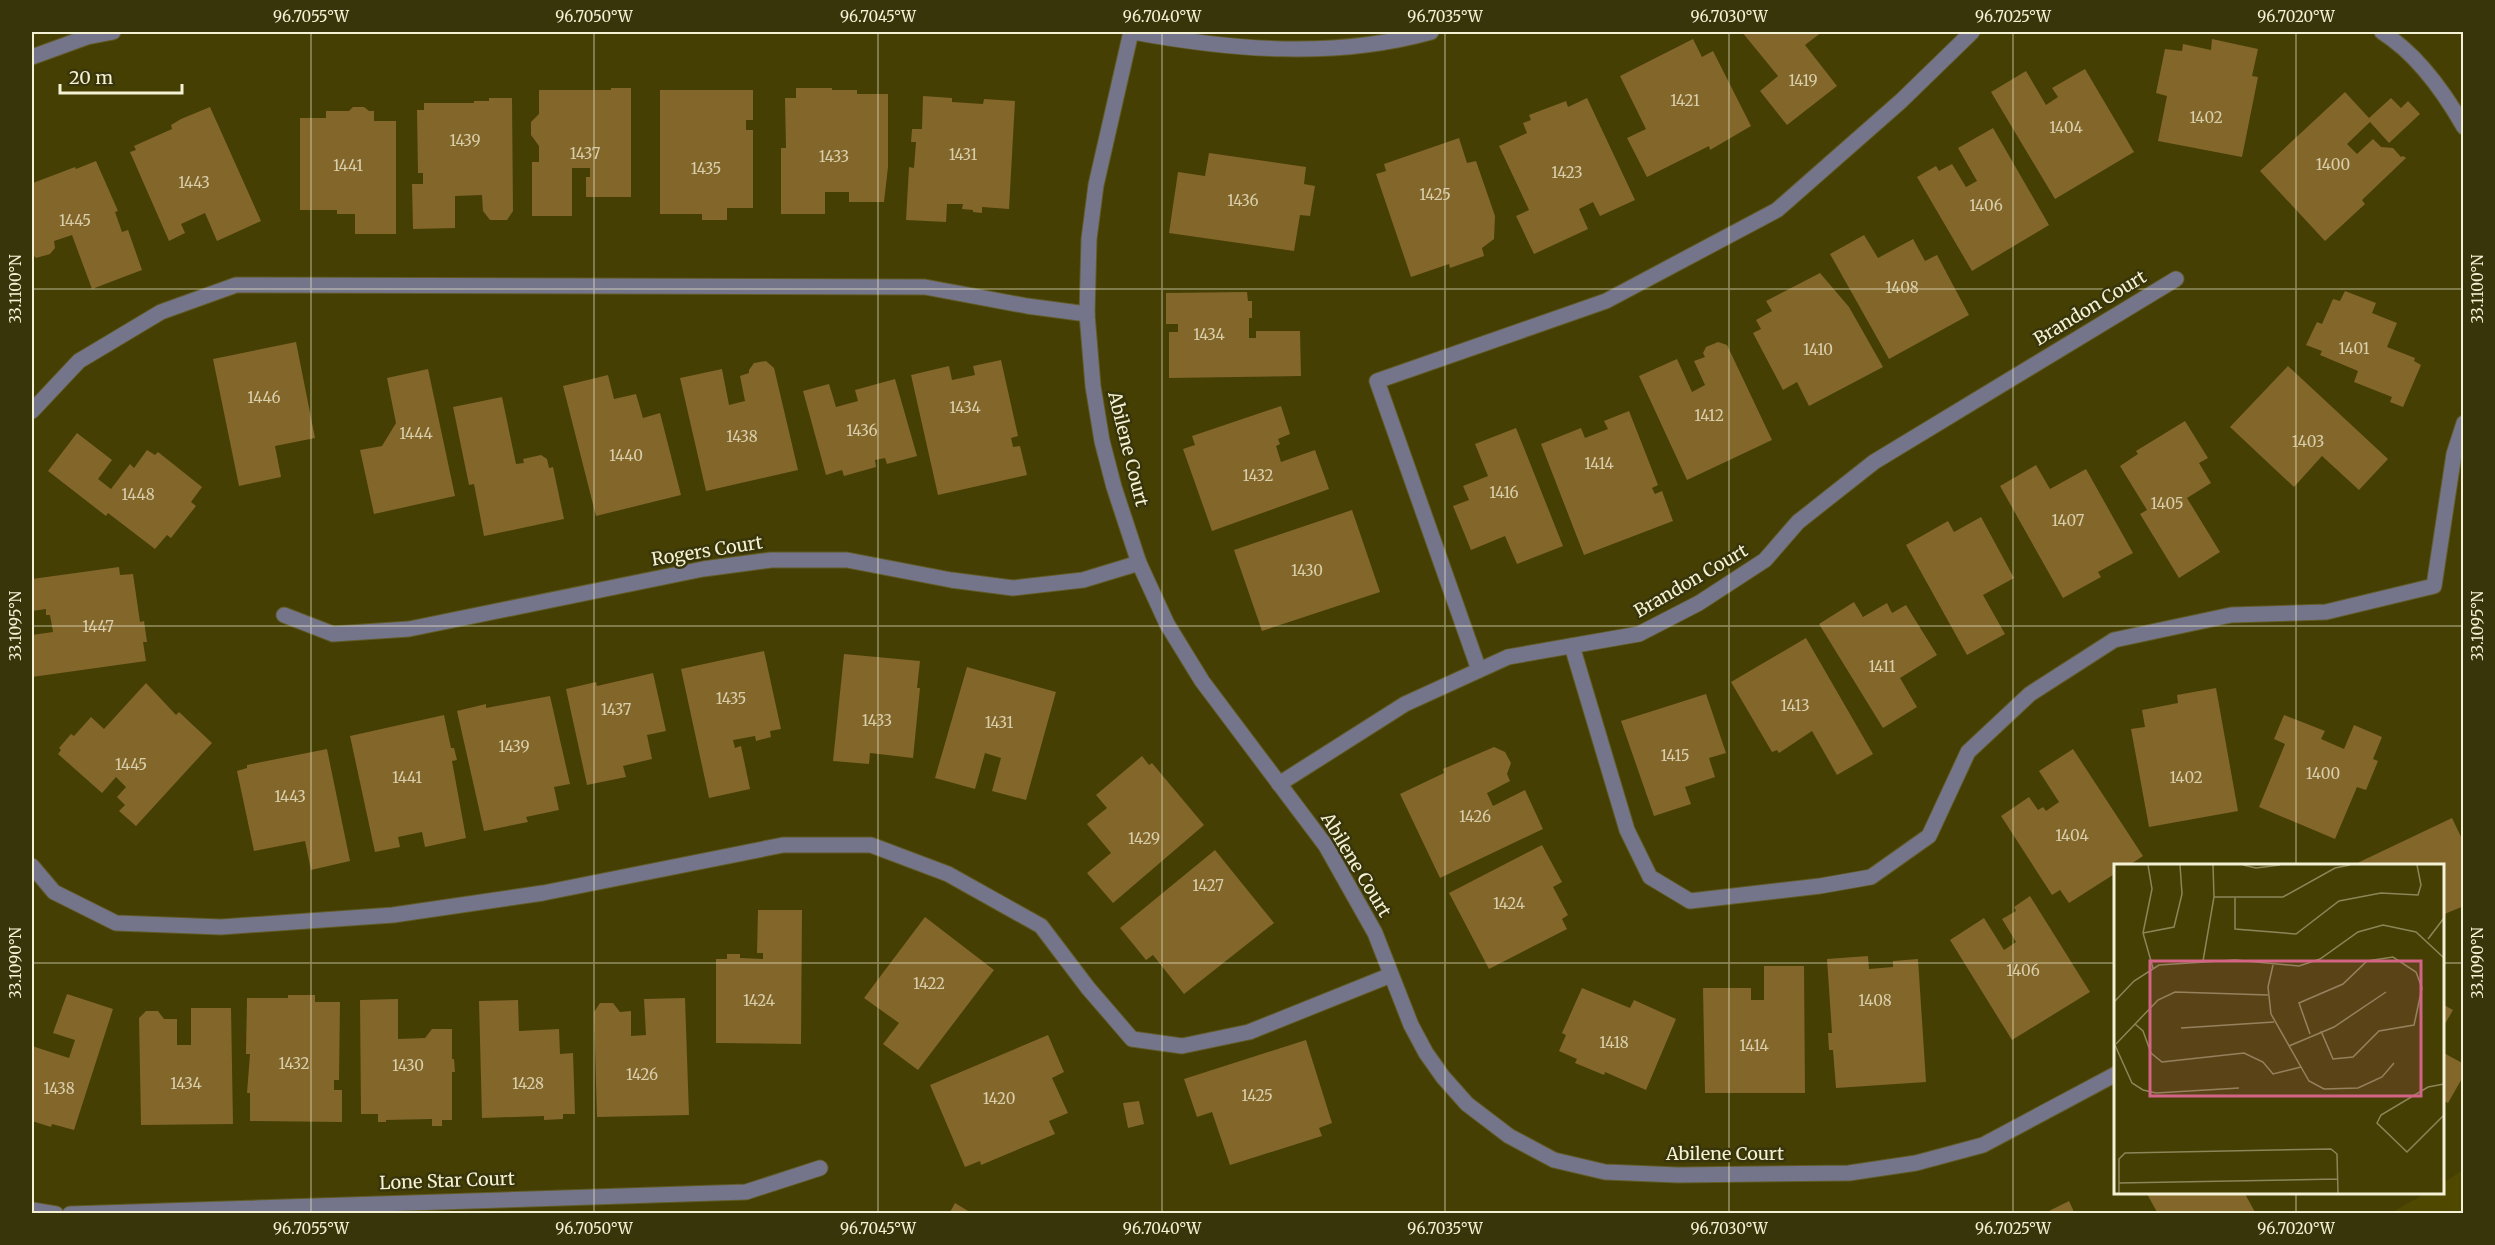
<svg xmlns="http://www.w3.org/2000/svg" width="2495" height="1245" font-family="Merriweather,serif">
<rect width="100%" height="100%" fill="#453f04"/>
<path fill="#4f4800" d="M2463 1170V1213H2391L2426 1193 2442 1192 2443 1183Z"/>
<g fill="#83662a">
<path d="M1742 32H1822L1805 45 1837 86 1787 125 1760 91 1778 76Z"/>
<path d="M1693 39 1702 57 1713 51 1751 126 1710 150 1709 146 1647 177 1627 138 1646 129 1620 76Z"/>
<path d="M2212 39 2258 49 2252 76 2258 77 2242 157 2158 141 2167 96 2156 93 2165 49 2182 51 2183 44 2211 50Z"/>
<path d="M2085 69 2134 152 2055 199 1991 92 2026 71 2046 105 2058 97 2052 88Z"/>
<path d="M611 88H631V197H586V177H590V168H572V216H532V162H539V146L531 135V122L539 114V90H611Z"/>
<path d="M796 88H832V90H857V94H888V167L884 202H849V192H825V214H781V148H786L785 98H796Z"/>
<path d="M660 90H753V120H746V130H753V208H727V220H702V214H660Z"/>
<path d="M2345 92 2369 118 2391 98 2401 108 2408 101 2420 114 2389 143 2370 122 2347 144 2357 154 2373 139 2381 147 2393 148 2401 157 2403 156 2406 158 2362 200 2365 204 2325 241 2260 171Z"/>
<path d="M923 96 952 98V102L983 104 984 99 1015 101 1009 209 982 207V213L973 212V210L962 209 963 204H947L946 222 906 220 909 167 914 168 916 142H911L912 129H922Z"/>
<path d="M489 98H512L513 211 507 220H490L483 211 482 195 455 196V228L413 229 412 184H423V173H418L417 110H424V103H474V101H489Z"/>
<path d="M1587 98 1635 200 1600 216 1593 202 1579 209 1588 229 1534 254 1516 216 1529 210 1499 146 1527 133 1523 123 1531 120 1529 115 1566 101 1568 107Z"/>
<path d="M210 107 261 221 217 241 205 213 181 224 185 233 169 241 130 152 136 150 134 146 172 129 171 125 181 119Z"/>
<path d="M353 107H364L369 111H374V121H396V234H355V214H337V210H300V118H326V111H349Z"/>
<path d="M1993 128 2049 225 1972 271 1917 177 1936 166 1939 171 1952 164 1966 187 1977 181 1958 148Z"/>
<path d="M1459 138 1467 163 1476 161 1495 216 1494 239 1482 248 1484 256 1450 268 1449 264 1411 277 1376 174 1386 171 1384 164Z"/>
<path d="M1209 153 1306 167 1304 184 1315 186 1310 216 1300 215 1294 251 1169 233 1178 172 1205 176Z"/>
<path d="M96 161 118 211 115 212 122 232 128 230 142 270 92 289 72 235 54 241 55 248 50 254 36 258 32 254V178L33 183 75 167 76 169Z"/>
<path d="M1864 235 1878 258 1913 239 1925 261 1937 255 1969 315 1889 359 1830 254Z"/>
<path d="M1820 273 1849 307 1883 367 1809 406 1797 382 1783 390 1753 333 1761 329 1756 320 1772 311 1766 301Z"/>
<path d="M2345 291 2376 303 2372 313 2397 323 2387 347 2415 358 2414 361 2421 365 2403 407 2390 402 2392 397 2354 382 2358 371 2320 355 2322 351 2306 345 2317 322 2322 324 2333 299 2340 301Z"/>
<path d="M1247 292 1248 301H1252V318H1249V338H1256V331H1300L1301 376 1169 378V332H1178V324H1166V293Z"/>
<path d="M296 342 315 438 275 446 281 477 239 486 213 359Z"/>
<path d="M1718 342 1727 345 1772 440 1687 480 1639 376 1677 359 1692 392 1705 385 1694 361 1705 357 1703 353 1706 347Z"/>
<path d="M1001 360 1018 436 1011 438 1013 447 1020 446 1027 475 938 495 911 375 949 366 952 380 975 375 973 366Z"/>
<path d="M766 361 774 368 798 470 706 491 680 378 722 369 729 405 745 401 740 376 749 373V370L754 363Z"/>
<path d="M2288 366 2388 459 2359 490 2322 456 2294 487 2230 427Z"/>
<path d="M428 369 455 496 374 514 360 450 382 446 396 423 387 378Z"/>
<path d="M608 375 614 399 636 394 643 418 660 413 681 495 596 516 563 386Z"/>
<path d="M895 379 917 456 887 464 885 458 875 460 876 467 844 476 842 470 826 475 803 391 829 384 836 407 858 401 855 390Z"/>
<path d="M502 397 516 464 524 463 523 459 541 455 547 459 549 468 553 467 564 519 484 536 474 484 469 485 453 407Z"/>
<path d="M1281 406 1290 434 1278 439 1280 444 1276 446 1281 462 1315 450 1329 489 1212 531 1183 449 1195 445 1192 436Z"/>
<path d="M1629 411 1658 485 1652 488 1655 494 1662 491 1673 521 1584 555 1541 444 1581 428 1585 438 1608 429 1604 421Z"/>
<path d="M2185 421 2208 458 2199 463 2211 483 2187 498 2220 552 2179 578 2140 514 2147 510 2120 466 2138 454 2136 451Z"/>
<path d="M1516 428 1563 546 1517 564 1505 536 1471 550 1453 506 1469 500 1463 486 1488 476 1475 444Z"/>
<path d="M77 433 112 460 98 479 111 489 130 464 134 468 147 450 155 455 158 452 202 487 191 502 196 506 171 538 167 535 155 549 108 513 106 516 48 471Z"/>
<path d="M2036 465 2050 489 2086 469 2133 553 2098 572 2101 577 2063 598 2000 486Z"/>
<path d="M1352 510 1380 592 1262 631 1234 550Z"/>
<path d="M1981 517 2014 578 1983 595 2005 634 1967 655 1906 545 1948 521 1954 532Z"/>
<path d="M119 567 120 575 133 574 140 622 144 621 147 642H143L146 661 32 677V635L53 632 50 615H46V609L32 611V579Z"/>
<path d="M1854 602 1863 617 1887 603 1892 613 1906 605 1937 655 1900 678 1917 707 1883 728 1819 624Z"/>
<path d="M1806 638 1873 754 1837 775 1812 731 1779 753 1777 750 1772 752 1731 682Z"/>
<path d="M764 651 781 729 770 731 771 737 756 741 755 736 733 740 735 748 741 746 750 789 709 798 681 669Z"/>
<path d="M844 654 920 661 917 688H920L913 758 870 753 869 764 833 761Z"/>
<path d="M967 667 1056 692 1026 800 992 791 1001 758 985 753 975 789 935 778Z"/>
<path d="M653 673 666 731 647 735 652 759 623 766 626 777 587 785 566 689 596 682 597 686Z"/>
<path d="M146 683 176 715 179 712 212 743 136 826 119 811 125 805 117 797 126 787 116 777 102 793 58 754 61 750 59 748 71 734 74 736 91 717 104 729Z"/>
<path d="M2216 688 2238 811 2149 827 2131 729 2145 727 2142 710 2178 703 2177 695Z"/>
<path d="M1706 694 1726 753 1709 758 1715 777 1685 787 1691 804 1654 816 1621 721Z"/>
<path d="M550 696 570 784 554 787 559 810 526 817 528 822 484 831 457 711 486 704V708Z"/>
<path d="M444 715 451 748H454L457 760 452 761 466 838 425 847 422 832 398 837 400 847 375 852 350 736Z"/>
<path d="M2284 715 2325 731 2321 739 2344 749 2354 725 2382 737 2373 759 2378 761 2366 790 2357 787 2335 839 2259 807 2285 744 2274 739Z"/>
<path d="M1494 747 1505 752 1511 763 1507 774 1510 781 1487 793 1493 806 1525 790 1543 829 1440 878 1400 794 1444 773 1443 769Z"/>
<path d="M327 749 350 861 311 870 305 841 254 851 237 771 247 768V765Z"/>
<path d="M2073 749 2143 856 2128 866H2116V873L2069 903 2060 890 2052 895 2001 816 2029 797 2038 810 2043 807 2046 811 2059 802 2039 771Z"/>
<path d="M1142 756 1149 765 1152 763 1204 825 1113 903 1087 873 1111 853 1087 824 1107 808 1096 795Z"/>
<path d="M2452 818 2464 843V906L2442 915V866H2351Z"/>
<path d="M1542 845 1562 882 1553 887 1568 915 1562 919 1567 929 1489 969 1449 893Z"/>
<path d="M1215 850 1274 923 1184 994 1153 955 1146 960 1120 928Z"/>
<path d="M2030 896 2090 992 2012 1040 1950 940 1984 918 2004 950 2016 942 2002 919 2016 911 2014 907Z"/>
<path d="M758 910H802L801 1044 716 1043V959H727V954H740V958L763 959V953H757Z"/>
<path d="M925 917 994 970 918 1070 883 1044 899 1023 864 998Z"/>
<path d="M1868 956 1869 969 1893 967V961L1918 959 1926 1082 1836 1088 1833 1050H1829L1828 1033H1832L1827 959Z"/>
<path d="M1764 966H1804L1805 1093H1705L1703 988H1751V1000H1764Z"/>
<path d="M1582 988 1630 1008 1634 1000 1676 1019 1646 1090 1605 1072 1604 1075 1575 1063 1577 1059 1559 1051 1566 1035 1562 1033Z"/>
<path d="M67 994 113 1009 74 1130 52 1124 51 1127 32 1121V1046L69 1058 75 1040 53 1033Z"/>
<path d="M288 995H315V1002H340L339 1080H334V1090H342V1122L250 1121V1093H247L250 1054H246L247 998H288Z"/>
<path d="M685 998 689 1115 597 1117 594 1012 600 1003H613L620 1012 631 1011V1036L646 1035 644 999Z"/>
<path d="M398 999V1039L425 1038 432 1029H452V1059H454L455 1072H452V1120H442V1126H432V1119L386 1120V1122H378V1114H361L360 1000Z"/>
<path d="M518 1000 519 1031 559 1029 560 1054 573 1053 575 1114H563V1119L544 1120V1116L482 1118 479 1001Z"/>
<path d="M2442 1004 2453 1010 2442 1029Z"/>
<path d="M191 1008H231L233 1124 141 1125 139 1018 146 1011H158L164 1019H177V1045H191Z"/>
<path d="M1048 1035 1064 1072 1052 1078 1068 1113 1049 1121 1055 1134 981 1165 980 1161 965 1167 930 1085Z"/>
<path d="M1306 1040 1332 1123 1319 1128 1322 1136 1230 1165 1212 1112 1197 1117 1184 1079Z"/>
<path d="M2442 1052 2464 1064V1075L2448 1103 2442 1100Z"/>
<path d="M1139 1101 1144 1124 1128 1128 1123 1103Z"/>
<path d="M2146 1192H2244L2256 1214H2158Z"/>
<path d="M2069 1201 2075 1214H2043Z"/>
<path d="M955 1203 973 1214H949Z"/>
</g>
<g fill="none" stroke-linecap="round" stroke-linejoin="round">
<defs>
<g id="minor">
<path d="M1131 32 1096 185 1089 239 1087 314 1093 386 1102 441 1114 487 1139 563 1167 624 1202 681 1326 846 1375 933 1411 1025 1426 1053 1443 1077 1467 1104 1509 1136 1554 1160 1605 1172 1678 1175 1849 1173 1916 1163 1983 1145 2116 1074"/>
<path d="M1133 32C1231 50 1334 59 1431 32"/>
<path d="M2382 32C2417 54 2444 92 2464 127"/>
<path d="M32 57 87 37 113 32"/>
<path d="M32 411 79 361 161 312 236 285 925 287 1027 306 1087 314"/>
<path d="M284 615 333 634 409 629 703 569 771 560H847L951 580 1013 588 1083 580 1139 563"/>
<path d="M1572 646 1627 830 1650 877 1690 901 1820 886 1871 877 1929 836 1968 752 2030 694 2114 640 2231 615 2326 612 2434 586 2454 454 2464 423"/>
<path d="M1479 670 1377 381 1606 301 1777 210 1901 101 1972 32"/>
<path d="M1279 784 1405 704 1508 657 1639 634 1699 603 1765 560 1798 522 1874 462 2176 279"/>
<path d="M32 866 54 892 116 923 221 927 393 915 543 893 783 845H871L948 874 1041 926 1088 988 1132 1039 1182 1046 1249 1032 1391 975"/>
<path d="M32 1210 56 1214"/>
<path d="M70 1214 746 1192 820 1168"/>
</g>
</defs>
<use href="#minor" stroke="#615b25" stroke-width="17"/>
<use href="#minor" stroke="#74758b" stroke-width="15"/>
</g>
<path fill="none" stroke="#f4f1d5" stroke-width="1.5" stroke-opacity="0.45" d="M311 32V1214M594 32V1214M878 32V1214M1162 32V1214M1445 32V1214M1729 32V1214M2013 32V1214M2296 32V866M32 289H2464M32 626H2464M32 963H2116M2442 963H2464M2296 1192V1214"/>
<g text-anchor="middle" stroke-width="5" stroke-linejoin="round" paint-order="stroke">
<g font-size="15" fill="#d8ceaa">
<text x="1803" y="86">1419</text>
<text x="1685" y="106">1421</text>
<text x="2206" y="123">1402</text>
<text x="2066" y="133">1404</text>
<text x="465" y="146">1439</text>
<text x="585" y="159">1437</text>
<text x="963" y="160">1431</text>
<text x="834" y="162">1433</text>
<text x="2333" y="170">1400</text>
<text x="348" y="171">1441</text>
<text x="706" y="174">1435</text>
<text x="1567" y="178">1423</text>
<text x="194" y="188">1443</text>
<text x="1435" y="200">1425</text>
<text x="1243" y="206">1436</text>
<text x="1986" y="211">1406</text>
<text x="75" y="226">1445</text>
<text x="1902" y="293">1408</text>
<text x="1209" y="340">1434</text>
<text x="2354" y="354">1401</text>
<text x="1818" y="355">1410</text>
<text x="264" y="403">1446</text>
<text x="965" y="413">1434</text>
<text x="1709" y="421">1412</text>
<text x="862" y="436">1436</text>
<text x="416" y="439">1444</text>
<text x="742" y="442">1438</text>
<text x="2308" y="447">1403</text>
<text x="626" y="461">1440</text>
<text x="1599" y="469">1414</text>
<text x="1258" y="481">1432</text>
<text x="1504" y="498">1416</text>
<text x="138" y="500">1448</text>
<text x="2167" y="509">1405</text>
<text x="2068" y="526">1407</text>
<text x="1307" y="576">1430</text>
<text x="98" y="632">1447</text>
<text x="1882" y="672">1411</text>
<text x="731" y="704">1435</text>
<text x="1795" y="711">1413</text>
<text x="616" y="715">1437</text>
<text x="877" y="726">1433</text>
<text x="999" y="728">1431</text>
<text x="514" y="752">1439</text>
<text x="1675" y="761">1415</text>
<text x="131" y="770">1445</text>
<text x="2323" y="779">1400</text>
<text x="407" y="783">1441</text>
<text x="2186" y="783">1402</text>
<text x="290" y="802">1443</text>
<text x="1475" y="822">1426</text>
<text x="2072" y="841">1404</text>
<text x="1144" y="844">1429</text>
<text x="1208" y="891">1427</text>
<text x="1509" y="909">1424</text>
<text x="2023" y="976">1406</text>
<text x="929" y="989">1422</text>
<text x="759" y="1006">1424</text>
<text x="1875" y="1006">1408</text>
<text x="1614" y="1048">1418</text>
<text x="1754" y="1051">1414</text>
<text x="294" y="1069">1432</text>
<text x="408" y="1071">1430</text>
<text x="642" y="1080">1426</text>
<text x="186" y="1089">1434</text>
<text x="528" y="1089">1428</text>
<text x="59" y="1094">1438</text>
<text x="1257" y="1101">1425</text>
<text x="999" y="1104">1420</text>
</g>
<g font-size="18" fill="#f4f1d5" stroke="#39350b">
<text transform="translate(2090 308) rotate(-31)" y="6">Brandon Court</text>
<text transform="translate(1128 449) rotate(76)" y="6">Abilene Court</text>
<text transform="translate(707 551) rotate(-9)" y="6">Rogers Court</text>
<text transform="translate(1691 581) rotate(-30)" y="6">Brandon Court</text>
<text transform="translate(1356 865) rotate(59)" y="6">Abilene Court</text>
<text x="1725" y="1160">Abilene Court</text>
<text transform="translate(447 1181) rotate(-2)" y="6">Lone Star Court</text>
</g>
</g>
<g transform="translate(2114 864)">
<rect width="330" height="330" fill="#453f04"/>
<path fill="none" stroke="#8b8658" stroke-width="1.5" d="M34 1 38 25 29 69 39 104M129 1 142 4 166 1M100 33H169L221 4 236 1M121 34V65L182 70 225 37 267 29 304 31 307 21 303 1M29 69 60 63 68 30 66 1M314 75 330 54M89 97 100 33 99 1M159 101 154 123 157 150 195 217 210 225 244 224 268 213 280 199M0 138 20 117 45 101 121 96 185 102 206 95 244 68 269 61 302 68 330 94M21 160 29 167 37 189 48 198 130 189 149 198 159 210 187 203M67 164 160 158M196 170 185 139 229 120 253 97 279 93 302 108 308 124 300 161 265 167 239 193 219 195 207 167M0 179 18 219 29 226 42 229 125 224M2 180 44 136 61 128 154 131M175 182 220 163 272 128M330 220 314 223 267 251 263 259 293 288 330 251M5 319 223 315M5 329V295L11 289 217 285 223 290 224 329"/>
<path fill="#d46486" fill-opacity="0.15" stroke="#d46486" stroke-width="3" d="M36 97H307V232H36Z"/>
<rect width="330" height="330" fill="none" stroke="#f4f1d5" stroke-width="3"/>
</g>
<rect width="2495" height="1245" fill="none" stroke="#39350b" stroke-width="66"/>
<path d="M60 84v9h122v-9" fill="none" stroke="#f4f1d5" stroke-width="3"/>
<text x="69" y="84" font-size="18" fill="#f4f1d5" stroke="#39350b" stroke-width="4.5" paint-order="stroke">20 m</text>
<rect x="33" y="33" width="2429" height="1179" fill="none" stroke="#f4f1d5" stroke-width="2"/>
<g font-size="15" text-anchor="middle" fill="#f4f1d5">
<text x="311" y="22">96.7055°W</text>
<text x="594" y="22">96.7050°W</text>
<text x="878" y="22">96.7045°W</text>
<text x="1162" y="22">96.7040°W</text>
<text x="1445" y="22">96.7035°W</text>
<text x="1729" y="22">96.7030°W</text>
<text x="2013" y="22">96.7025°W</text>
<text x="2296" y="22">96.7020°W</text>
<text transform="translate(16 289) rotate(-90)" y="5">33.1100°N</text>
<text transform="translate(2478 289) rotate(-90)" y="5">33.1100°N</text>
<text transform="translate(16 626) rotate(-90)" y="5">33.1095°N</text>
<text transform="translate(2478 626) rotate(-90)" y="5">33.1095°N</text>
<text transform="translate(16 963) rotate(-90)" y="5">33.1090°N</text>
<text transform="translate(2478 963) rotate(-90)" y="5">33.1090°N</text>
<text x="311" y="1234">96.7055°W</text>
<text x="594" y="1234">96.7050°W</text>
<text x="878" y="1234">96.7045°W</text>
<text x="1162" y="1234">96.7040°W</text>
<text x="1445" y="1234">96.7035°W</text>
<text x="1729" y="1234">96.7030°W</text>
<text x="2013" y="1234">96.7025°W</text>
<text x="2296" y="1234">96.7020°W</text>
</g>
</svg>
